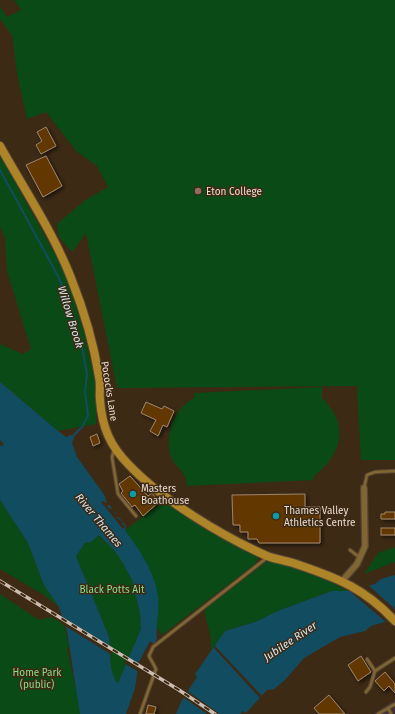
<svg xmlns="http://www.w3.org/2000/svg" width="395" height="714" font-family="'Fira Sans',sans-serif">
<defs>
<filter id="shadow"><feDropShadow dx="2" dy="2" stdDeviation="2" flood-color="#0009"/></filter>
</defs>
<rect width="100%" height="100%" fill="#3d2a15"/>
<path fill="#423039" d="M395 700V714H373Z"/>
<g fill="#0a4a16">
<path d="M14 0H395V460H361L357 386 117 388 86 233 72 252 59 237 57 224 84 201 108 187 97 166 77 152 46 112 27 119 17 73 12 35 0 19V7L7 17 21 10Z"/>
<path d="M0 155 67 276 84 333 96 384V424L58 431 0 382V344L23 354 31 349 7 271 5 238 0 227Z"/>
<path d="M322 387V398C350 425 342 455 314 476L313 480 187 486C186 469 176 470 171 457 164 435 174 408 194 398V393Z"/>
<path d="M166 499 259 556 255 564 162 635 156 627 158 612 125 530Z"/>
<path d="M0 500 28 543 44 585 59 607 44 595 0 569Z"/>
<path d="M99 535 114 550 123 563 132 580 140 613 141 629 118 683 115 681 111 668 109 637 76 556 85 543 91 542Z"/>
<path d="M395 547V562L364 574 378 553Z"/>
<path d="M270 559 315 574 348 591H332L280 610 255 622 225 631 211 651V638L204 610Z"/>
<path d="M0 594 39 620 51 617 64 624 69 646 67 649 79 702 80 714H0Z"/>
</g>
<g fill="#124c61" fill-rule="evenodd">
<path d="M0 382 58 431 66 437 71 435 74 438 72 443 77 457 105 496 106 501 126 526 125 530C140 551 154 570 158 596 160 611 155 625 157 639L154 644 150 641 139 662 135 688 126 714H80L67 631 59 607 44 585 28 543 0 500V446L4 445 0 440ZM99 535 114 550 123 563 132 580 140 613 141 629 118 683 115 680 111 668 109 637 76 556 85 543 91 542Z"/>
<path d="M395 575V619L371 626 365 631 340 637 304 658 285 680 274 689 267 690 246 713 243 711 240 714H176L181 702 197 677 195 674 225 631 255 622 280 610 332 591H348L375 584 381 579Z"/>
</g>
<g fill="#3d2a15">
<path d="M103 501 106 503 108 502 110 504 107 506 110 509 113 508 115 514 118 513 120 516 117 518 123 522 122 523 125 527 123 529 101 502Z"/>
<path d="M367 584 395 609V621L386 622 347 589Z"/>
<path d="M59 615 111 647 112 655 62 624Z"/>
<path d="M215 646 262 696 260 698 214 648Z"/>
<path d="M127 657 140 665 139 672 124 663Z"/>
<path d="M186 690 217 712 219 714H207L183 697Z"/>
</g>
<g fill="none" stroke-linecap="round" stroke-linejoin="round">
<path stroke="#124c61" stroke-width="2" d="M0 170 58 276 70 305 83 352 87 374 85 391 88 416 82 427 72 437"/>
</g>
<g fill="#643800" stroke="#9c846e" filter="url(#shadow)">
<path d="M46 127 56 146 41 154 36 145 42 141 37 132Z"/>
<path d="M46 156 62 186 43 197 26 165Z"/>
<path d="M146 402 162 409 164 406 174 411 167 427 163 425 158 436 150 431 156 420 141 413Z"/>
<path d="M97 434 100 443 93 446 90 437Z"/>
<path d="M130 476 148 496 152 493 159 502 143 516 135 505 132 507 121 493 123 491 119 484Z"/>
<path d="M305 494V507H320V543H259L257 539H248V532H240V525H233L232 495Z"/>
<path d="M385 512H395V519H381V514H385Z"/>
<rect x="381" y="528" width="14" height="7"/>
<path d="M361 656 371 672 358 681 348 665Z"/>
<path d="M385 672 395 684V693L389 686 384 691 375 681Z"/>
<path d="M329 695 345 714H319L314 708Z"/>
<path d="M148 705 156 707 154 714H146Z"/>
</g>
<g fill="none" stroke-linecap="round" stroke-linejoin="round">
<defs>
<g id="service">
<path d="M114 451 112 457 118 494 136 516"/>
<path d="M364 488 367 475 375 472 395 471"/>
<path d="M350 550 359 557"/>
<path d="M367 659 375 671"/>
<path d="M366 692 370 687 375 671 395 658"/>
<path d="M388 708 391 714"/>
<path d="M140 714 156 669 149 656 153 647 268 557"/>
<path d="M378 714 395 704"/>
</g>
<path id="minor" d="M342 581 357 564 365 546 364 488"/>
<path id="secondary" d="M0 146C24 189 53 232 71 278 83 308 94 345 99 377 101 385 99 393 100 400 102 427 110 446 129 465 162 500 224 537 267 556 278 560 289 561 299 565 340 579 365 589 395 621"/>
</defs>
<use href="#service" stroke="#594633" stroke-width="4.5"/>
<use href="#minor" stroke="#594633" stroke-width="8"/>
<use href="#secondary" stroke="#594633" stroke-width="10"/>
<use href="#service" stroke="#7f6632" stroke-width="2.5"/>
<use href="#minor" stroke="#7f6632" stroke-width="5.5"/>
<use href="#secondary" stroke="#ad8528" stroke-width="8"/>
<defs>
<path id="rail" d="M0 581 179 690 215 714"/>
</defs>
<use href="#rail" stroke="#cbbdaf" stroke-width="3.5"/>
<use href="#rail" stroke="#3d2a15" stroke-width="2" stroke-dasharray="6" stroke-linecap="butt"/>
</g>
<circle fill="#8d6e63" stroke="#3d2a15" stroke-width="1.5" cx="198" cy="191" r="4"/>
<g fill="#0f9aa8" stroke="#3d2a15" stroke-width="1.5">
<circle cx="133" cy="494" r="4"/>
<circle cx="276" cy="516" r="4"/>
</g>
<g text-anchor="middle" stroke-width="3" stroke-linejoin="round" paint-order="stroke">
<g font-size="10" fill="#e9dcd0" stroke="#3d2a15" text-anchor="start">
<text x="206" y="195">Eton College</text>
<text x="141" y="492">Masters<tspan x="141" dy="12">Boathouse</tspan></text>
<text x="284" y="514">Thames Valley<tspan x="284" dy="12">Athletics Centre</tspan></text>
</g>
<g font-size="10" fill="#e9dcd0" stroke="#3d2a15">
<text transform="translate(110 391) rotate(81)" y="4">Pococks Lane</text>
</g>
<g font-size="10" fill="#86dd8c" stroke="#3d2a15">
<text x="112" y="593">Black Potts Ait</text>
<text x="37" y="676">Home Park<tspan x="37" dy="12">(public)</tspan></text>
</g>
<g font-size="11" font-style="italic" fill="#d1e8f2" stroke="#3d2a15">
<text transform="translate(71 317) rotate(73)" y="4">Willow Brook</text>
<text transform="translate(99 520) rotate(50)" y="4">River Thames</text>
<text transform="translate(290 641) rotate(-34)" y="4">Jubilee River</text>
</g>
</g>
</svg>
